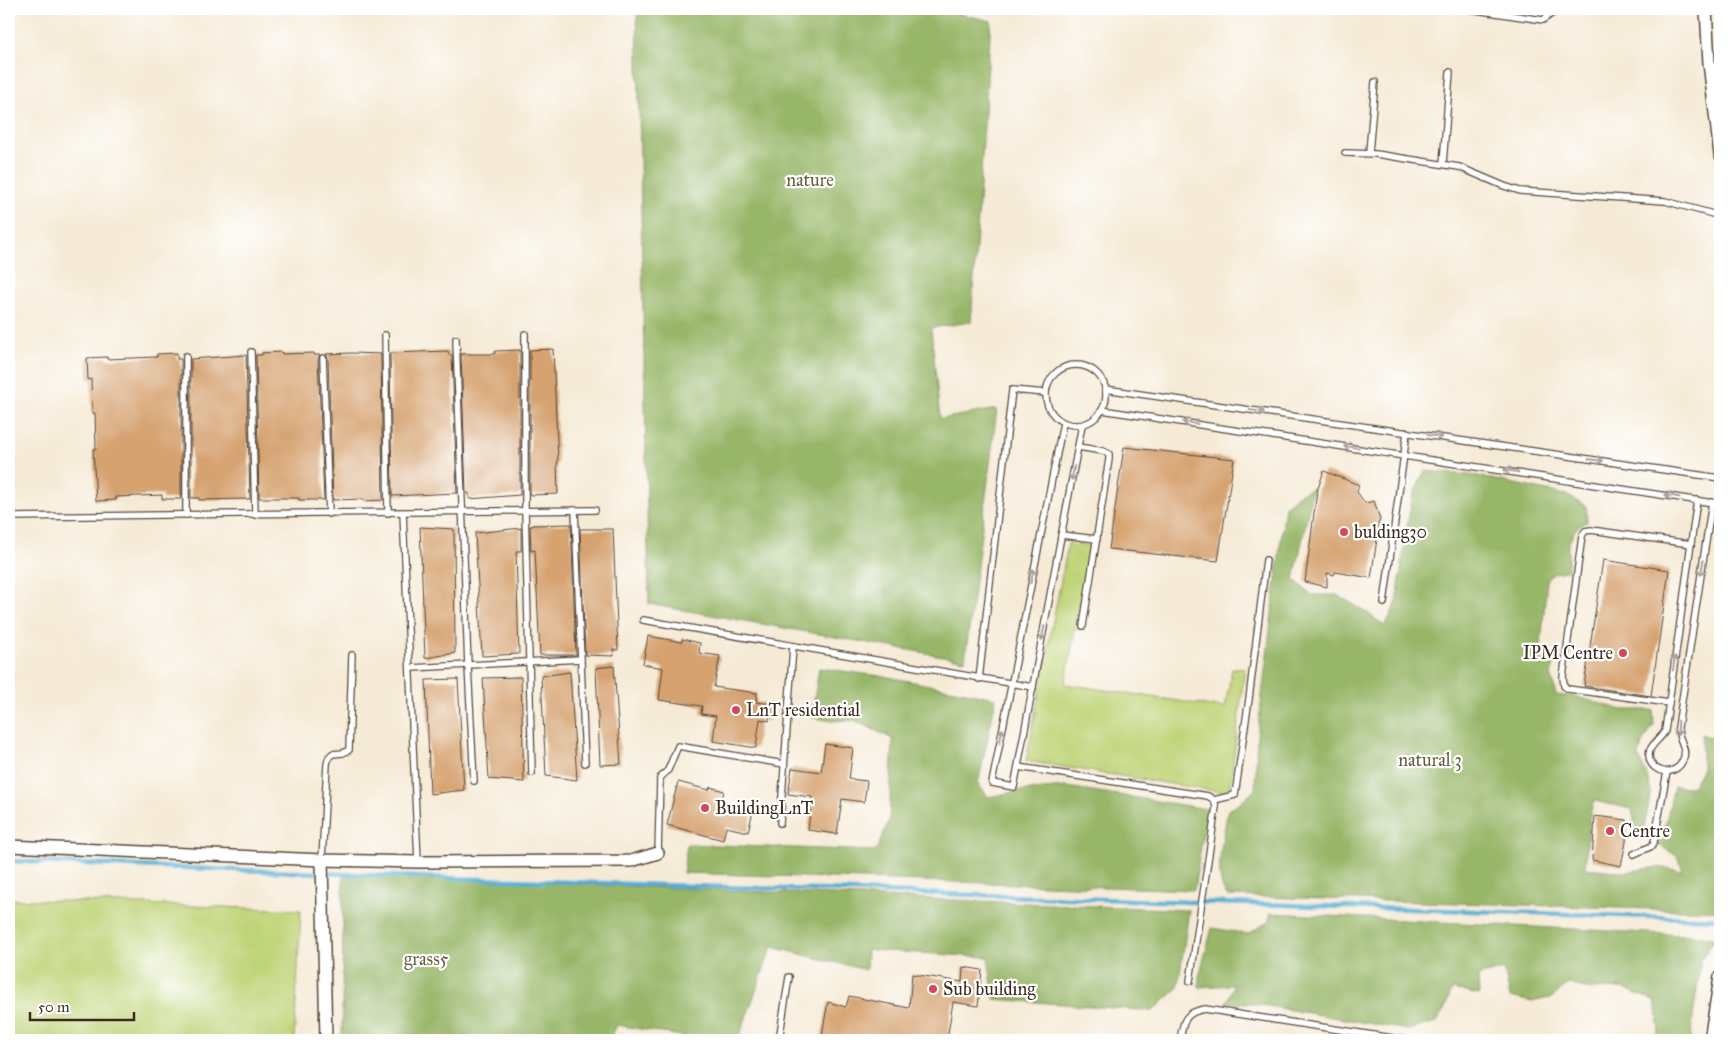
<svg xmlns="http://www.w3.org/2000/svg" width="1729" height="1049" font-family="'IM FELL Great Primer',serif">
<rect width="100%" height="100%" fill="#fff"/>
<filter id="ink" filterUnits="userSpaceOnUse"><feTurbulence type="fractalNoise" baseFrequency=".02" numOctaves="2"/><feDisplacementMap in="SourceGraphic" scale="10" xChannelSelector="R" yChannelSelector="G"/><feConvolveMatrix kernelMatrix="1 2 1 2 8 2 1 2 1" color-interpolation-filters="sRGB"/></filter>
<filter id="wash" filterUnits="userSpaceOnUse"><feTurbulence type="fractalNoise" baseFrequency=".0096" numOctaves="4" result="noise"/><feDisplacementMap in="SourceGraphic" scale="20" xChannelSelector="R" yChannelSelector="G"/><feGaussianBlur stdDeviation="1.12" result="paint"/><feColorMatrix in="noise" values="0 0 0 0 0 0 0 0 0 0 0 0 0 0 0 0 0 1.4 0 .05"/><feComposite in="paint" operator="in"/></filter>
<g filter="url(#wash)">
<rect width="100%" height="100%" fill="#f5ead5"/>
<g fill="#bfd478" stroke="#7d7f4b">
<path d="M1068 544 1091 546 1065 684 1225 708 1232 669 1245 668 1229 793 1026 761Z"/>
<path d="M9 899 301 910 294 1040H9Z"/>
</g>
<g fill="#97b668" stroke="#697043">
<path d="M637 9H939L991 21 971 322 931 328 940 419 997 409 965 660 649 604Z"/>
<path d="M1425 471 1478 476 1566 495 1586 506 1587 522 1576 528 1568 544V570L1552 574 1547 578 1541 646 1538 662 1556 659 1551 674 1556 695 1577 697 1623 710H1653L1654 725 1644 740 1638 756 1647 775 1651 792 1642 838 1631 836 1634 819 1632 809 1594 801 1590 813 1585 868 1625 872 1657 867 1683 871 1677 856 1654 842 1666 822 1674 786 1692 787 1702 770V734L1720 742V911L1227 896C1212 876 1224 834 1228 810L1238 805 1255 790 1257 737 1285 506 1301 493 1313 488 1294 580 1312 595H1337L1363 610 1385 626 1397 602 1406 531 1413 495Z"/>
<path d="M819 668 888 677 996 698 978 784 988 797 1019 791 1067 787 1207 809 1194 890 683 873 687 844 876 851 889 821 893 739 854 720 831 721 811 717Z"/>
<path d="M343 874 1189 910 1178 988 1153 1011 994 999 988 957 867 950 866 970 772 947 739 1037 698 1039 617 1025 610 1040H342Z"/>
<path d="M1271 913 1704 936 1715 939 1701 959 1690 1040H1655L1659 1030 1655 1001 1622 988 1589 989 1568 984 1553 997 1532 1002 1510 997 1504 969 1478 976 1479 995 1452 989 1444 1010 1436 1022 1408 1030 1250 1003H1226L1234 985 1199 987V977L1212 928 1248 934 1268 922Z"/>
</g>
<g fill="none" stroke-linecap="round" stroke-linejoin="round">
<path stroke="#57add3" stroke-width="4.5" d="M9 861 447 878 1720 919"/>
</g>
<g id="blocks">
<g fill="#d5a26f">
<path d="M553 349 558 463H557L558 494 530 495V350Z"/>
<path d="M520 350V495L469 499V493H466L461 354H495V351Z"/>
<path d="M448 351 449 355H452L457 493 392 496 390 353Z"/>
<path d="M282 352V354L314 353V355H320L318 358 324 500H299V498H259L256 355H262V353Z"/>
<path d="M177 353V359H181V499H162V495L116 497V500L96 501 93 449H96L95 413H92L91 379 88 380 87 358 107 357V359L157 357V354Z"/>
<path d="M351 353 381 354 383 500 364 501V499L333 500 328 358 326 354Z"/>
<path d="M246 355 250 499 199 500V498H191V359Z"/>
<path d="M1124 447 1234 459 1218 561 1109 549Z"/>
<path d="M1324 471 1359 485 1357 492 1365 503 1374 501 1380 519 1375 535 1377 539 1371 578 1335 572 1334 575 1327 573V587L1305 582 1317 491Z"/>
<path d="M571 524 576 655H540L535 550 531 551 530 526H533V525Z"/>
<path d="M420 527 454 529 455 653 425 658Z"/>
<path d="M521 528V551H516L519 654 482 656 475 533Z"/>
<path d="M580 529H613L618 650 613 649 614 656 585 655Z"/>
<path d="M1603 560 1669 570 1651 696 1584 686Z"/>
<path d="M648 636 682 642V639L700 643 699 653 720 656 714 687 757 693 756 702 771 704 769 721 760 719 756 748 713 741 716 716 701 714 702 706 659 700 663 668 643 664Z"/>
<path d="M614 666 621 764 600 765 596 668Z"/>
<path d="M570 672 577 780 546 776 541 676Z"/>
<path d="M521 677 524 782 489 779 483 678Z"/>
<path d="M458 679 464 790 430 794 426 680Z"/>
<path d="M825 744 853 748 849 779 867 781 864 802 842 799 837 834 808 830 812 797 788 794 792 768 821 772Z"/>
<path d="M678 782 709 790 710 787 724 791 721 803 753 811 748 832 726 827 723 840 667 825Z"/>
<path d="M1595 816 1627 820 1626 842 1621 866 1592 860Z"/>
<path d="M963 967 982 970 978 1006 953 1002 947 1040H821L828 1002 846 1007 849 996 909 1008 912 974 962 982Z"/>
</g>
</g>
</g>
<g filter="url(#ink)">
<use href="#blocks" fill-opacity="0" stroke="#574739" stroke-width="1"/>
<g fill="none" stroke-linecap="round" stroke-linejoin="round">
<defs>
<g id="service">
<path d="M1469 9 1543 20 1558 9"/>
<path d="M1345 153 1376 154 1459 167 1504 186 1520 191 1665 201 1720 216"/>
<path d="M1369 153 1375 82"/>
<path d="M1443 164 1450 72"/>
<path d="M525 334V510L532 773"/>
<path d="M385 335 388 513"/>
<path d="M456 339 468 666 474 781"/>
<path d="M251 352 255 515"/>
<path d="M186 356V515"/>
<path d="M323 358 329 514"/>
<circle cx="1076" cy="395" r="30"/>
<path d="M1105 389 1720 478"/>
<path d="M1102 410 1720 504"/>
<path d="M1063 423 992 783 1014 787 1082 425"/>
<path d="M1078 447 1103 451 1109 454V459L1083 626"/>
<path d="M1697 500 1665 731C1661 738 1653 743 1650 750 1643 771 1677 782 1684 757 1687 747 1677 738 1678 727L1712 502"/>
<path d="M575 510 585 763"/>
<path d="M403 513 418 862"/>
<path d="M9 517C204 515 400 511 595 510"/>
<path d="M1061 535 1097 539"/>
<path d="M1384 603 1407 432"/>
<path d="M643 620 1033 687"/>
<path d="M411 668 581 659"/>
<path d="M979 679 1012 390 1046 393"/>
<path d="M1669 703 1568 689 1564 686 1563 677 1582 536 1585 531 1591 530 1691 544"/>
<path d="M1018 767 1208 796 1214 800 1235 795 1249 699 1266 560"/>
<path d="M780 823 793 647"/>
<path d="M658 853 660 778 668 770 678 746 784 764"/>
<path d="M1634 854 1652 846 1654 842 1667 772"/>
<path d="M322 860 327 764 329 757 332 754 343 753 349 750 352 655"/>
<path d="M1190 981 1216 807 1214 800"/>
<path d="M779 1040 789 977"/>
<path d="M1180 1040C1183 1022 1184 1012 1205 1009L1405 1040"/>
</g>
<g id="minor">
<path d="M1706 9 1709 63 1720 155"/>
<path d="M9 846 322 860 418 862 631 861 658 853"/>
<path d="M322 860 326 1040"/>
<path d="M1710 1040 1720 977"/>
</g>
</defs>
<use href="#service" stroke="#574739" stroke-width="8"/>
<use href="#minor" stroke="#574739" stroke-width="14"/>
<use href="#service" stroke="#fff" stroke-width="5.5"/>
<use href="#minor" stroke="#fff" stroke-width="11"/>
</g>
<defs><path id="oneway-shaft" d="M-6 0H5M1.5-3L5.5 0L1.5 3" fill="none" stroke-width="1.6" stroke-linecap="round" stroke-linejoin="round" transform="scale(1.25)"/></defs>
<g stroke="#a79f9a">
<use href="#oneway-shaft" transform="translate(1257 411) rotate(8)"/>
<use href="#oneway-shaft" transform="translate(1190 423) rotate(-172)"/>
<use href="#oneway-shaft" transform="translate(1435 436) rotate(8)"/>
<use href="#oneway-shaft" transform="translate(1351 447) rotate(-172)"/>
<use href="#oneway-shaft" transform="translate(1596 460) rotate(8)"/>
<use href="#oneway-shaft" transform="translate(1511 471) rotate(-171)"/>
<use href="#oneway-shaft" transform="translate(1073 473) rotate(101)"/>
<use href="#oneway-shaft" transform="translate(1672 496) rotate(-171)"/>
<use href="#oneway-shaft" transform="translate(1702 568) rotate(99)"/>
<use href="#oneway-shaft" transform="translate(1032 576) rotate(-79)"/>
<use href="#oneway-shaft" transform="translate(1043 633) rotate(101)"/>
<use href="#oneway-shaft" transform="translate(1674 663) rotate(-82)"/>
<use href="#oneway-shaft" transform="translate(1678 728) rotate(92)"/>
<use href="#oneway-shaft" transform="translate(1001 736) rotate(-79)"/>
</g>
</g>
<g fill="#d1495b" stroke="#fff" stroke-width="2">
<circle cx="1344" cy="532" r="5"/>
<circle cx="1623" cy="653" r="5"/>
<circle cx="736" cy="710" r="5"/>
<circle cx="705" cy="808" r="5"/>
<circle cx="1610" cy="831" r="5"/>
<circle cx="933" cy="989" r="5"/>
</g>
<g text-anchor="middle" stroke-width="4.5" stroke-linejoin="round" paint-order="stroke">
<g font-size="18" fill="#635d39" stroke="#fff">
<text x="810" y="186">nature</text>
<text x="1430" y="766">natural 3</text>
<text x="426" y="965">grass5</text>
</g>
<g font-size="18" fill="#3b2a1e" stroke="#fff" text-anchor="start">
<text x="1354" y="538">bulding30</text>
<text x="1613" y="659" text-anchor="end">IPM Centre</text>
<text x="746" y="716">LnT residential</text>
<text x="715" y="814">BuildingLnT</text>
<text x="1620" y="837">Centre</text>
<text x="943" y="995">Sub building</text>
</g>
</g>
<rect width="1729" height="1049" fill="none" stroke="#fff" stroke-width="30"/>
<path d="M30 1012v8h104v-8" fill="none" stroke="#3b2a1e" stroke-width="2.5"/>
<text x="38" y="1012" font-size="15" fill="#3b2a1e" stroke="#ffffff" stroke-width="4" paint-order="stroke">50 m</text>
</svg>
